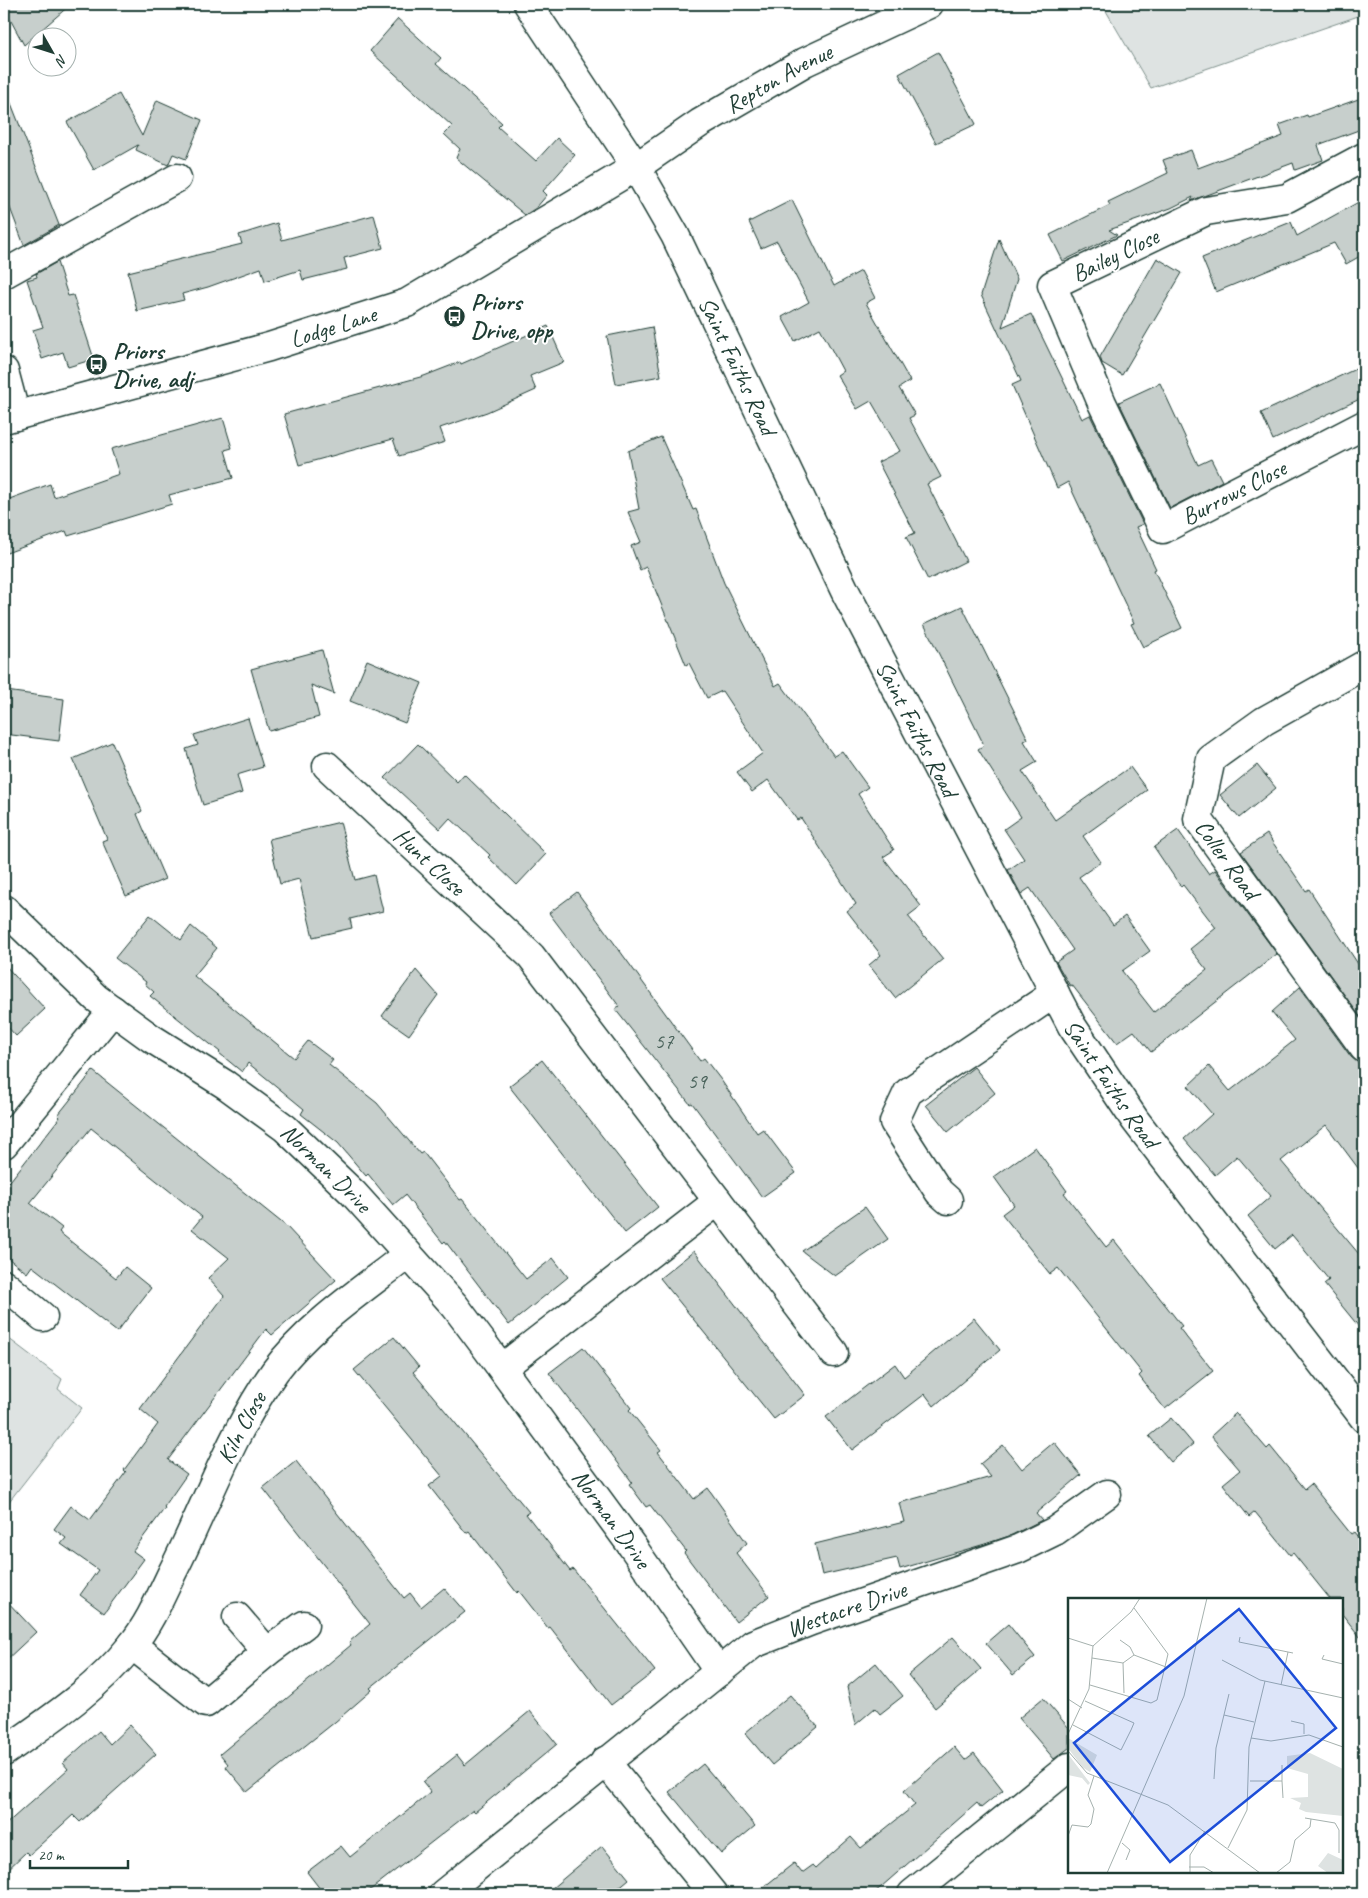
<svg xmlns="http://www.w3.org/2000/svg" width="1368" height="1898" font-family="Caveat,sans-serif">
<rect width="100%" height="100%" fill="#fff"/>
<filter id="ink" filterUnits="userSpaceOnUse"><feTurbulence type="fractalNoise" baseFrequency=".02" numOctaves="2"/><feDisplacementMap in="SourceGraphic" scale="10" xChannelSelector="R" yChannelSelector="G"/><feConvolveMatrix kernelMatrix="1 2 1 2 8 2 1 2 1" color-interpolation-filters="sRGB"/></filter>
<g filter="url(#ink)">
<g fill="#dee3e2" stroke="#7e908b">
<path d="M1102 4H1364V14L1151 88Z"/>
<path d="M4 1335 62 1379 58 1389 82 1408 4 1508Z"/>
</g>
<g fill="#c7cfcc" stroke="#1f3d34">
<path d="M4 4H71L24 45 4 8Z"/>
<path d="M398 19 441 58 436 64 502 123 498 127 536 161 557 138 575 155 543 191 547 195 536 208 525 215 456 158 460 149 444 134 452 126 370 51Z"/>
<path d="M938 52 976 124 936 143 899 74Z"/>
<path d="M5 88 59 225 24 245 4 192Z"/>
<path d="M119 94 142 136 157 100 202 120 186 159 173 154 168 165 136 150 138 145 94 170 67 122Z"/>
<path d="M1364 97V128L1318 145 1323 160 1295 170 1293 163 1191 201 1193 197 1171 208 1109 230 1117 235 1063 261 1050 235 1110 205 1108 202 1168 173 1163 160 1191 150 1198 168 1283 136 1279 125 1307 115 1308 117Z"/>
<path d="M1364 199V254L1346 264 1334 243 1216 292 1202 258 1291 222 1297 236Z"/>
<path d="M792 200 834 286 861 271 875 298 866 303 910 381 899 388 915 415 909 418 941 477 927 484 966 561 928 580 906 537 915 533 878 462 900 451 871 401 857 409 837 375 843 371 820 328 795 341 782 317 809 302 777 241 761 248 749 222Z"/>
<path d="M374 215 383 248 344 258 347 269 303 280 300 270 265 281 261 268 208 287 182 294 184 300 137 311 128 272 242 244 239 235 277 223 282 240Z"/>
<path d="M999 239 1017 279 1002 327 1031 314 1082 419 1090 415 1143 524 1136 527 1156 569 1154 570 1182 628 1143 647 1131 624 1134 623 1068 482 1057 488 1012 385 1021 381 981 295Z"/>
<path d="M1157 258 1182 273 1122 375 1102 363 1100 357Z"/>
<path d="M57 262 68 296 73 295 94 359 68 367 63 352 42 359 33 330 43 327 27 280 37 277 36 274Z"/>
<path d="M548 326 564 362 530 376 536 390 487 412 440 428 445 442 399 456 393 439 299 465 284 414 424 376 460 362 461 364Z"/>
<path d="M652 327 661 376 616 384 607 336Z"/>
<path d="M1364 365V397L1273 440 1261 413Z"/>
<path d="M1160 383 1198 465 1211 459 1222 481 1170 508 1119 402Z"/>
<path d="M223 418 232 448 225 450 233 478 169 495 172 504 68 536 66 531 4 554V501L50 484 54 497 119 474 111 449Z"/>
<path d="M661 437 693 510 696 509 724 583 775 686 780 683 834 756 842 751 868 787 858 794 894 850 883 857 921 906 908 916 943 959 895 998 869 965 881 955 847 911 856 904 801 818 797 820 768 780 752 792 737 772 763 753 722 691 707 698 689 663 686 665 646 567 640 570 631 546 641 542 628 512 639 509 628 451Z"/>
<path d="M962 606 1028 739 1024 741 1037 762 1022 771 1055 820 1130 767 1147 790 1083 836 1101 862 1079 877 1113 925 1125 916 1150 951 1122 971 1154 1012 1207 970 1190 949 1216 928 1183 885 1181 887 1154 847 1178 830 1209 874 1215 870 1277 954 1151 1052 1134 1031 1117 1043 1072 985 1070 986 1056 962 1073 950 1030 888 1021 894 1008 870 1024 859 1004 829 1021 817 978 749 984 745 924 624Z"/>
<path d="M322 650 334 694 311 685 319 717 269 731 251 669Z"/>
<path d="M367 660 422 683 405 723 350 701Z"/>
<path d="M6 691 64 699 59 741 4 734Z"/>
<path d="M248 718 263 767 237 775 242 793 203 805 186 749 198 745 194 735Z"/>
<path d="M112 742 142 811 137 814 165 879 126 896 102 841 107 839 73 759Z"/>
<path d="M418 744 457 782 464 774 546 854 517 885 488 857 490 855 450 818 440 829 385 778Z"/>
<path d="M1257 765 1276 788 1239 818 1220 795Z"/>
<path d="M340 822 355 880 374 875 383 911 350 919 352 928 313 937 299 879 280 884 269 839Z"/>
<path d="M1267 834 1306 891 1309 889 1364 973V1022L1241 852Z"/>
<path d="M577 892 700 1061 704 1058 721 1080 757 1133 763 1129 796 1173 762 1197 692 1103 690 1104 615 1009 619 1006 549 913Z"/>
<path d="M150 915 181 940 191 926 217 948 194 976 294 1058 308 1041 333 1060 329 1065 377 1103 420 1154 423 1152 460 1200 462 1199 526 1279 553 1258 568 1277 509 1325 445 1241 443 1243 405 1195 393 1205 368 1174 366 1176 338 1143 301 1114 304 1109 248 1063 242 1072 219 1053 220 1052 150 996 154 992 145 984 146 982 115 958Z"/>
<path d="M4 964 45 1009 16 1036 4 1023Z"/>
<path d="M416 970 438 995 409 1035 382 1016Z"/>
<path d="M1300 987 1351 1057 1357 1062 1364 1063V1176L1326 1125 1281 1161 1364 1260V1333L1324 1284 1329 1280 1292 1235 1275 1249 1248 1216 1271 1196 1237 1156 1215 1175 1184 1139 1212 1114 1188 1086 1209 1066 1230 1091 1295 1040 1272 1012Z"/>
<path d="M542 1060 658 1207 625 1233 509 1086Z"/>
<path d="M974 1067 995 1093 948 1132 926 1105Z"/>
<path d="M93 1071 286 1226 336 1280 272 1335 266 1329 168 1460 187 1474 164 1507 165 1508 133 1551 144 1559 104 1613 80 1595 98 1570 61 1544 66 1538 54 1529 71 1506 90 1520 126 1472 124 1470 158 1424 140 1409 224 1296 208 1278 229 1258 192 1229 202 1217 91 1128 30 1203 62 1228 59 1232 116 1278 125 1267 151 1288 117 1332 32 1266 27 1273 4 1255V1183L7 1185 60 1117 58 1115Z"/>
<path d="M1035 1147 1067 1191 1064 1193 1106 1247 1114 1240 1182 1326 1179 1328 1213 1371 1165 1409 1139 1376 1142 1373 1058 1268 1050 1274 1002 1214 1014 1205 994 1177Z"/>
<path d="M865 1207 888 1239 835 1276 802 1251Z"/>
<path d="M694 1251 805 1395 774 1419 660 1278Z"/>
<path d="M974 1318 1000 1350 934 1406 925 1394 852 1450 826 1417 895 1364 904 1377Z"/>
<path d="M394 1337 419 1367 413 1372 529 1512 526 1514 570 1571 573 1569 655 1671 611 1705 550 1627 548 1628 519 1591 517 1593 469 1531 466 1533 429 1486 442 1476 354 1370Z"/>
<path d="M583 1347 631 1408 629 1410 661 1450 658 1452 694 1499 708 1488 747 1543 736 1553 769 1596 736 1622 684 1553 686 1551 650 1505 646 1507 629 1484 632 1482 610 1452 549 1373Z"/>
<path d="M1236 1413 1267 1449 1270 1446 1305 1489 1311 1484 1351 1534 1354 1532 1364 1545V1642L1342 1614V1599H1330L1293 1553 1290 1555 1255 1512 1249 1517 1223 1484 1240 1470 1211 1436Z"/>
<path d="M1171 1418 1193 1444 1171 1462 1149 1436Z"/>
<path d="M1054 1442 1081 1475 1036 1513 1042 1520 1012 1535 985 1544 900 1569 897 1558 822 1575 815 1544 904 1522 899 1503 991 1477 980 1464 1003 1445 1022 1469Z"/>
<path d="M296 1461 404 1598 410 1593 421 1607 444 1588 465 1612 370 1688 372 1690 335 1722 247 1792 226 1767 228 1764 220 1754 351 1645 349 1642 370 1624 263 1488Z"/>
<path d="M4 1598 36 1632 4 1662Z"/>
<path d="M1008 1624 1035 1657 1013 1675 986 1643Z"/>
<path d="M953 1637 981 1669 935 1708 908 1675Z"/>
<path d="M876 1663 903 1696 880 1714 875 1708 855 1725 847 1687Z"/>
<path d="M790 1695 818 1727 772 1765 745 1733Z"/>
<path d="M1043 1698 1069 1728V1748L1054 1759 1019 1718Z"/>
<path d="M530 1711 557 1744 475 1812 473 1810 365 1894H324L307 1872 341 1846 350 1857 431 1792 423 1782 457 1755 465 1765Z"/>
<path d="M130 1725 156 1754 80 1822 73 1815 29 1855 26 1852 4 1873V1826L68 1769 63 1763 99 1731 110 1744Z"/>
<path d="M954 1747 965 1760 974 1753 1003 1790 981 1808 977 1803 873 1894H755L794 1863 802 1873 813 1865 816 1868 851 1837 861 1848 915 1805 904 1791Z"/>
<path d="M703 1764 755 1826 721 1854 669 1792Z"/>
<path d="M602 1846 629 1879 611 1894H545Z"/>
</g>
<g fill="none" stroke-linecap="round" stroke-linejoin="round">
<defs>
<g id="minor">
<path id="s1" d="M528 4 636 167 675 235 845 591 1072 1026 1135 1120 1364 1418"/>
<path id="s2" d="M1364 157 1287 198 1206 211 1052 285 1102 403 1163 529 1364 425"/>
<path d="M4 274 177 178"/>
<path d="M4 371 16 416"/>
<path id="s3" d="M4 419 269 347 407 303 636 167 700 123 805 62 929 4"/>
<path id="s4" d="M1364 665 1264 721 1211 759 1198 819 1364 1048"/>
<path id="s5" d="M327 766 531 956 834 1353"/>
<path id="s6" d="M4 909 96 998 151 1038 226 1085 285 1128 353 1193 455 1306 488 1350 632 1546 719 1672"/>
<path d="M4 1144 113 1010"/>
<path d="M948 1200 939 1192 894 1122 908 1092 1055 993"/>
<path d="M4 1284 43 1317"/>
<path d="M502 1368 718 1201"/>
<path d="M237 1617 267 1652"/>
<path d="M132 1645 206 1703 267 1652 304 1625"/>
<path id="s7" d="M4 1752C48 1721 97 1689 131 1646 149 1624 160 1598 172 1573 206 1506 231 1433 275 1371 310 1324 363 1290 408 1254"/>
<path d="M605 1761 713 1894"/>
<path id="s8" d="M443 1894 753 1644 811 1621 1018 1549 1055 1531 1107 1494"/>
<path d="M912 1894 1069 1767"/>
</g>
</defs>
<use href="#minor" stroke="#1f3d34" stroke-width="31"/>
<use href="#minor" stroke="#fff" stroke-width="28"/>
</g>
</g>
<defs>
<symbol id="bus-disc" viewBox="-11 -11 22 22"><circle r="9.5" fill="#1f3d34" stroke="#fff"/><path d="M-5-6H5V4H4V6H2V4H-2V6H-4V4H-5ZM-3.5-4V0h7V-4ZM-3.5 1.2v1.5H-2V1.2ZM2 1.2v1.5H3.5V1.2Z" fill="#fff"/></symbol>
</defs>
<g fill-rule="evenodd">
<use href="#bus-disc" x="442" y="304" width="25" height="25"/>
<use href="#bus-disc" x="84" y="352" width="25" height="25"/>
</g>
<g text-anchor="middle" stroke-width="4" stroke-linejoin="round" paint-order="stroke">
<g font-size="21" fill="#49625a">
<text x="664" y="1048">57</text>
<text x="697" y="1088">59</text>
</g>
<g font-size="24" fill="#1f3d34" stroke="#fff">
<text dy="8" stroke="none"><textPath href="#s3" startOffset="854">Repton Avenue</textPath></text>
<text transform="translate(1115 255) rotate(-26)" y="8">Bailey Close</text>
<text dy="8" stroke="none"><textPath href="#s3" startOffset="342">Lodge Lane</textPath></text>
<text dy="8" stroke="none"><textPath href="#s1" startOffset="419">Saint Faiths Road</textPath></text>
<text dy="8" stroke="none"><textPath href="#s2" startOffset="688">Burrows Close</textPath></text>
<text dy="8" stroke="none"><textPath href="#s1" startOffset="824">Saint Faiths Road</textPath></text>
<text dy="8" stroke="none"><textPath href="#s4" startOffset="291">Coller Road</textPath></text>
<text dy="8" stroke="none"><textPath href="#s5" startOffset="140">Hunt Close</textPath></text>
<text dy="8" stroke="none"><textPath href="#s1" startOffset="1229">Saint Faiths Road</textPath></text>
<text dy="8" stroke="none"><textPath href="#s6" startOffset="415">Norman Drive</textPath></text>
<text dy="8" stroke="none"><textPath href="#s7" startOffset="411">Kiln Close</textPath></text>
<text dy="8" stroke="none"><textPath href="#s6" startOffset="868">Norman Drive</textPath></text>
<text dy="8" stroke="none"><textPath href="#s8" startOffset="498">Westacre Drive</textPath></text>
</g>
<g font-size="24" font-weight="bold" fill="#1f3d34" stroke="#fff" text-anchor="start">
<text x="471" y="310">Priors<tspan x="471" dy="28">Drive, opp</tspan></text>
<text x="113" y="359">Priors<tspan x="113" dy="28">Drive, adj</tspan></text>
</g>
</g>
<g transform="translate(1068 1598)">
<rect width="275" height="275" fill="#fff"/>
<path d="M0 140 29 157 22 174 14 169 0 150ZM242 155 275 171V218L238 214 231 211 233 205 222 200 240 199V176L219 170V158ZM0 156 22 185 20 187 14 180 0 177ZM260 255 275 262V274L260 275 250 268Z" fill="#dee3e2"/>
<path fill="none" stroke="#a5b1ae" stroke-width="1" d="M172 39 171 44 220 54M0 40 25 48M52 42 62 49 66 57M256 57 254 61 275 66M24 60 55 65M154 62 192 82 275 100M22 87 83 105 89 102 100 56 66 10M213 87 220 54 225 55M56 95 55 65 66 57 98 69M0 101 14 110M156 117 186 124M223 123 236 126V136M5 127 53 152 63 132 66 125 17 103M0 136 21 91 25 48 63 14 72 0M183 140 203 143 241 137 275 149M0 153 19 175 100 207 192 275M146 181 148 150 161 96M182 183H214V167M214 183 215 200M237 220 267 225 271 232V255M0 238 4 227 20 229 23 226 26 211 20 197 26 178M54 245 62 252 58 262M160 250 179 212 181 149 197 83M121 269H136L146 275M39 275 116 98 139 0M122 275V257L137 233M208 275 222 264 227 242 242 229 243 221"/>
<path fill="#1d4ed8" fill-opacity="0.15" stroke="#1d4ed8" stroke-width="2.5" d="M171 11 268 130 102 264 6 145Z"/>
<rect width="275" height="275" fill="none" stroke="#1f3d34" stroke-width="2.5"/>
</g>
<rect width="1368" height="1898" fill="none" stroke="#fff" stroke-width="20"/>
<rect x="10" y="10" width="1348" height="1878" fill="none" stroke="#1f3d34" stroke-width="2" filter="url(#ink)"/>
<g transform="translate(52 52) rotate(129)"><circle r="24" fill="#ffffff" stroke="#a5b1ae"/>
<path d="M0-4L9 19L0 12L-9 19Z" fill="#1f3d34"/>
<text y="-8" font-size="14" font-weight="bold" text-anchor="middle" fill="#1f3d34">N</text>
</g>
<path d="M30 1860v8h98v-8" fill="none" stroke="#1f3d34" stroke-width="2.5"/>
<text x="38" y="1860" font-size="15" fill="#1f3d34" stroke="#ffffff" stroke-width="4" paint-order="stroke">20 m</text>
</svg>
